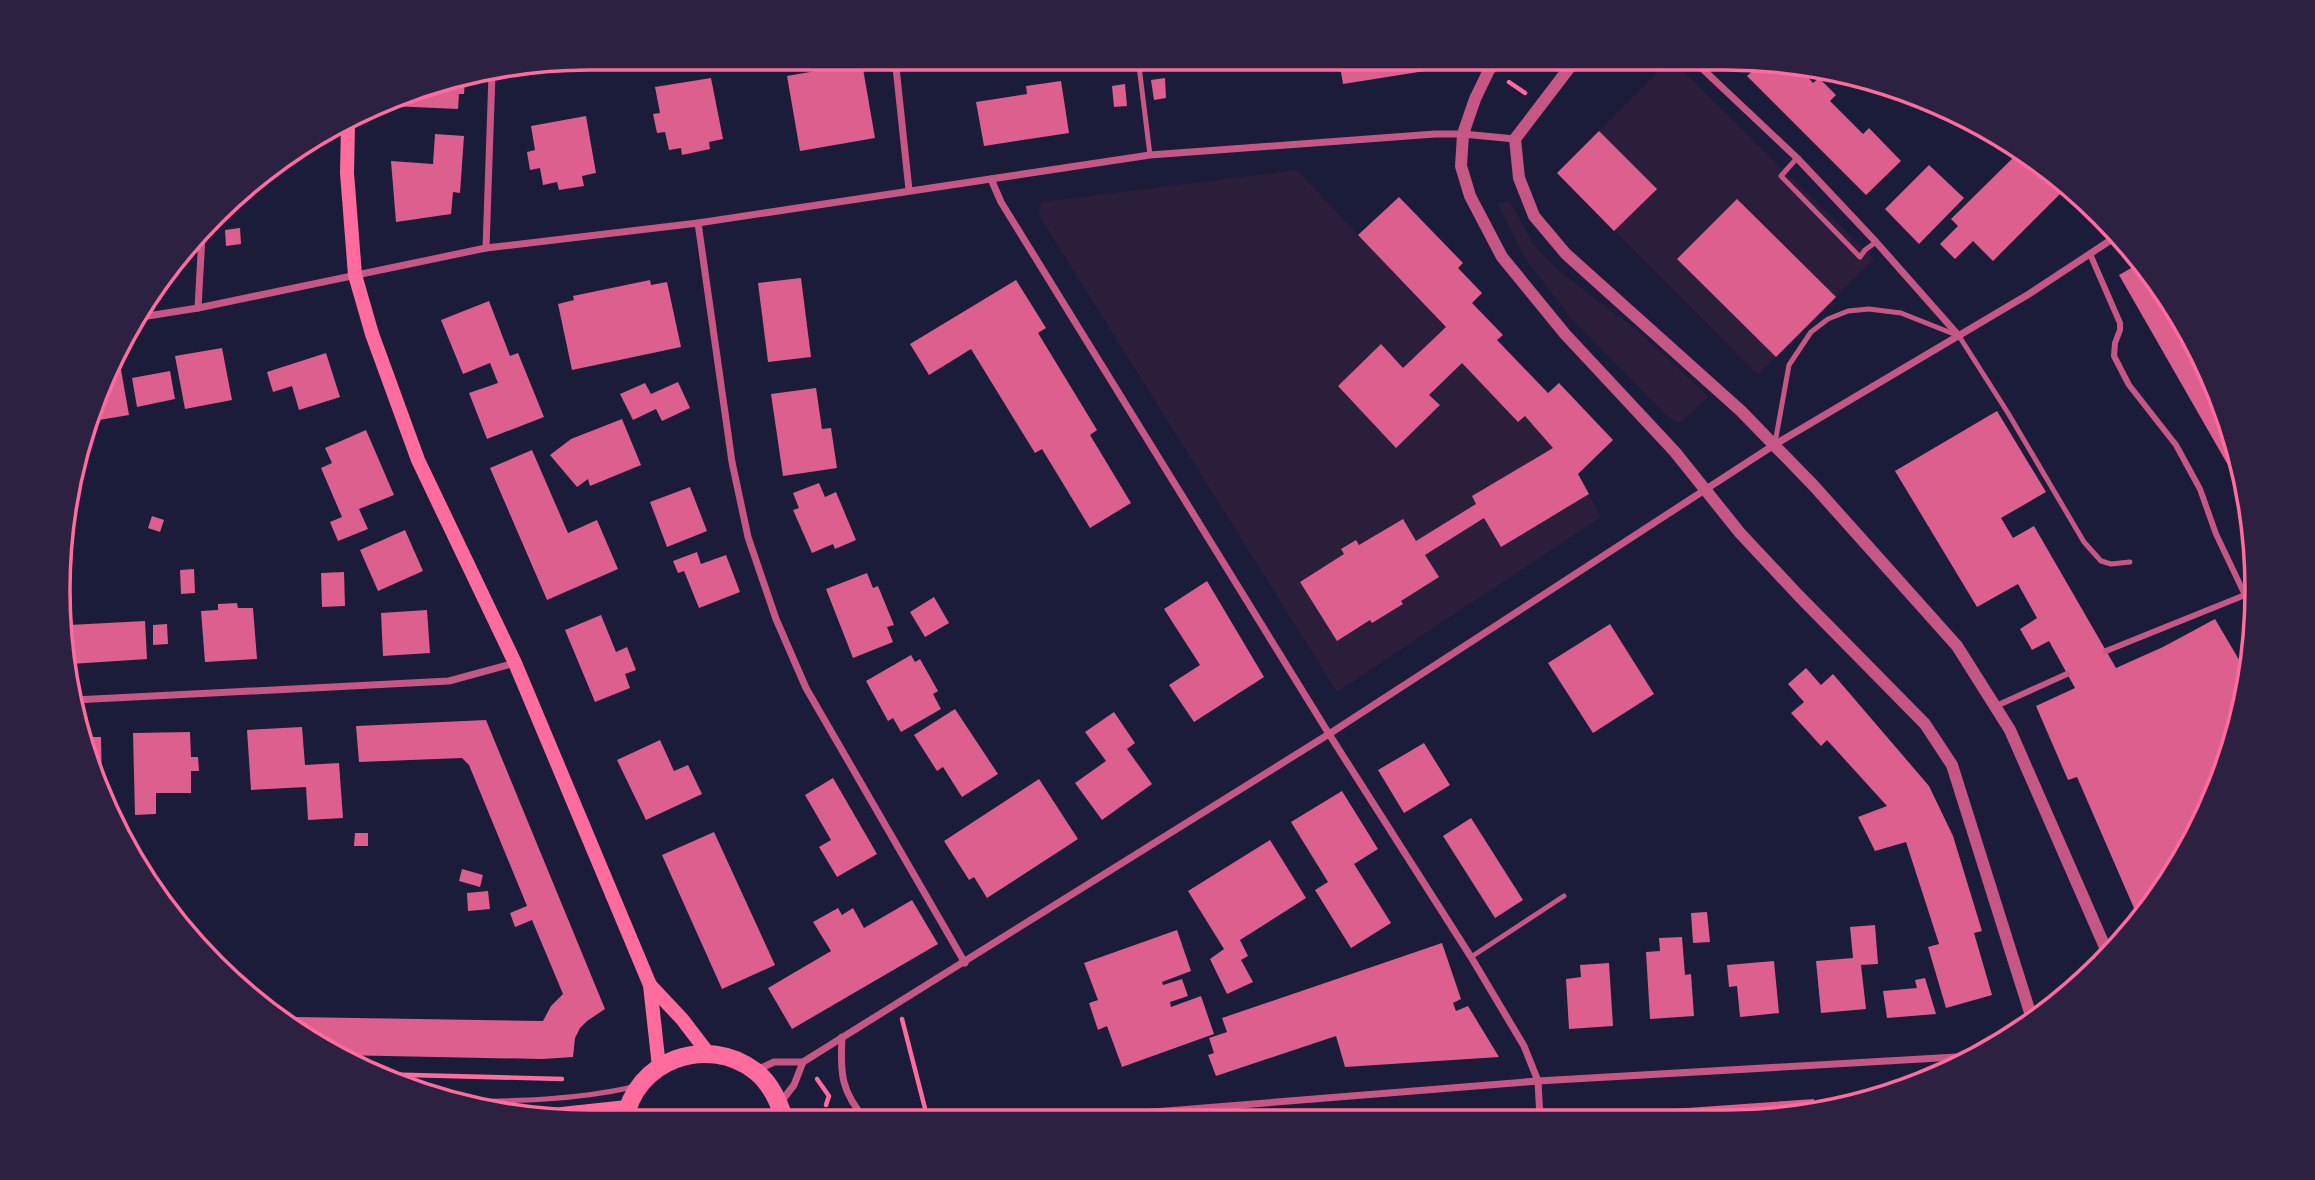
<svg xmlns="http://www.w3.org/2000/svg" width="2315" height="1180" font-family="'Source Sans 3',sans-serif">
<rect width="100%" height="100%" fill="#1b1b3a"/>
<g fill="#2a1e3b">
<path d="M1671 59 1874 259 1758 375 1557 173Z"/>
<path d="M1297 170 1358 235 1399 197 1463 263 1458 268 1482 293 1472 303 1503 335 1497 341 1548 393 1559 383 1613 440 1578 474 1601 517 1337 692 1038 214 1042 202Z"/>
<path d="M1509 200 1534 245 1559 271 1637 330 1709 397 1680 423 1670 419 1569 316 1525 258 1498 204Z"/>
</g>
<g fill="#dd5f8e">
<path d="M1335 58 1457 59 1450 67 1343 84 1340 66 1336 67Z"/>
<path d="M1764 60 1797 65 1813 83 1819 78 1836 95 1830 101 1863 134 1869 128 1901 161 1866 195 1747 76Z"/>
<path d="M862 63 875 138 800 151 787 76Z"/>
<path d="M465 78 464 94H459L458 109 391 106V101L419 86Z"/>
<path d="M711 78 723 139 709 142 710 149 682 155 681 148 669 150 665 132 657 133 653 114 660 113 655 87Z"/>
<path d="M1165 78 1166 98 1154 100 1151 80Z"/>
<path d="M1061 81 1069 133 984 146 976 102 1027 94 1026 86Z"/>
<path d="M1125 84 1127 106 1114 107 1112 86Z"/>
<path d="M586 116 596 173 582 176 584 186 559 190 557 182 543 185 540 168 530 170 527 152 535 150 531 126Z"/>
<path d="M1599 131 1657 189 1614 231 1557 173Z"/>
<path d="M435 134 464 136 460 193 453 192 451 214 396 222 391 161 433 164Z"/>
<path d="M2021 150 2042 163 2066 188 1993 261 1973 241 1955 259 1940 244 1958 226 1951 219Z"/>
<path d="M1929 165 1964 198 1919 244 1885 209Z"/>
<path d="M1399 197 1463 263 1458 268 1482 293 1472 303 1503 335 1497 340 1548 393 1559 383 1613 440 1578 474 1589 494 1501 547 1484 518 1425 555 1439 577 1401 601 1403 604 1372 623 1370 620 1337 641 1300 582 1344 554 1341 549 1356 540 1359 545 1403 519 1416 541 1476 504 1472 496 1553 448 1525 416 1518 422 1462 363 1429 395 1440 405 1396 448 1338 386 1381 344 1403 368 1446 327 1358 235Z"/>
<path d="M1737 199 1836 297 1776 357 1677 259Z"/>
<path d="M240 228 241 244 226 246 225 230Z"/>
<path d="M2142 262 2186 324 2229 419 2248 500 2119 275Z"/>
<path d="M801 278 811 357 768 362 758 283Z"/>
<path d="M650 280 651 285 667 282 681 347 572 370 558 304 574 300 573 296Z"/>
<path d="M1016 280 1046 328 1038 333 1097 430 1090 435 1131 503 1090 528 1042 449 1035 453 971 349 929 375 910 344Z"/>
<path d="M489 301 510 356 518 353 544 417 487 439 469 393 498 383 490 363 463 374 441 320Z"/>
<path d="M222 348 232 400 185 409 175 356Z"/>
<path d="M326 353 340 397 299 410 292 386 273 392 267 372Z"/>
<path d="M120 364 129 415 87 422 98 386 109 365Z"/>
<path d="M170 371 175 399 137 407 132 378Z"/>
<path d="M678 382 690 408 662 421 656 409 633 420 620 394 645 383 651 394Z"/>
<path d="M816 388 822 429 831 428 837 468 783 476 771 394Z"/>
<path d="M1997 411 2046 492 2001 518 2013 538 2034 526 2116 668 2163 647 2215 619 2248 675 2239 727 2203 825 2147 914 2140 922 2077 777 2068 780 2036 706 2075 688 2049 641 2032 650 2020 629 2037 618 2018 584 1977 607 1895 471Z"/>
<path d="M622 419 641 465 590 486 588 479 577 487 550 455 571 439Z"/>
<path d="M366 430 394 495 359 509 368 529 338 541 330 522 342 517 321 468 332 463 325 448Z"/>
<path d="M532 450 568 533 597 520 618 569 547 600 490 468Z"/>
<path d="M819 483 825 497 836 492 856 540 835 549 833 544 812 553 793 510 799 508 793 493Z"/>
<path d="M690 487 707 531 667 547 650 502Z"/>
<path d="M152 516 164 520 160 532 148 528Z"/>
<path d="M405 530 423 571 378 591 360 550Z"/>
<path d="M697 552 701 564 726 555 740 592 699 608 684 571 678 573 673 561Z"/>
<path d="M194 569 195 593 181 594 180 570Z"/>
<path d="M344 572 345 606 322 607 321 573Z"/>
<path d="M867 573 873 588 878 586 894 625 887 627 893 642 853 658 826 589Z"/>
<path d="M1207 581 1264 677 1194 722 1169 685 1200 665 1164 609Z"/>
<path d="M934 597 949 623 925 637 910 612Z"/>
<path d="M237 603 238 608H253L257 659 205 662 201 611 218 610V604Z"/>
<path d="M427 610 430 653 383 656 381 613Z"/>
<path d="M601 615 616 652 627 647 636 670 625 674 630 688 595 702 565 630Z"/>
<path d="M145 621 147 659 71 664 69 625Z"/>
<path d="M167 624 168 644 153 645V625Z"/>
<path d="M1610 624 1654 694 1593 733 1548 663Z"/>
<path d="M911 655 915 662 920 659 938 691 933 694 941 709 901 732 893 718 888 721 866 681Z"/>
<path d="M1806 668 1821 685 1833 674 1929 786 1953 836 1982 931 1974 933 1992 995 1946 1008 1928 947 1939 944 1906 842 1875 851 1858 817 1887 806 1827 740 1821 746 1791 713 1804 702 1788 684Z"/>
<path d="M955 709 998 774 962 797 943 767 937 771 914 735Z"/>
<path d="M1114 712 1135 743 1127 749 1152 784 1102 820 1075 783 1106 761 1085 732Z"/>
<path d="M486 720 605 1009 587 1021 580 1028 575 1038 573 1057 542 1059 337 1055 295 1025V1017L543 1021 551 1006 563 994 532 920 515 927 510 913 527 906 469 765 462 758 359 762 356 726Z"/>
<path d="M302 727 305 765 339 763 343 818 308 820 306 787 251 790 247 730Z"/>
<path d="M190 732 191 757H198L199 771H191V793H156V814L135 815 133 733Z"/>
<path d="M86 737H101L102 784H100Z"/>
<path d="M660 740 674 771 688 765 702 794 646 820 617 760Z"/>
<path d="M1424 743 1450 785 1404 813 1378 770Z"/>
<path d="M833 778 877 854 837 877 819 847 831 840 805 795Z"/>
<path d="M1039 779 1078 839 987 898 974 877 969 880 944 841Z"/>
<path d="M1342 791 1378 849 1354 864 1391 923 1351 948 1315 890 1328 882 1291 822Z"/>
<path d="M1471 818 1523 900 1495 918 1443 836Z"/>
<path d="M714 832 775 965 722 989 662 855Z"/>
<path d="M355 833H368V846H354Z"/>
<path d="M1270 840 1306 898 1240 940 1248 956 1241 960 1253 982 1227 994 1210 959 1224 949 1188 891Z"/>
<path d="M462 869 483 875 480 887 459 881Z"/>
<path d="M488 891 490 909 468 911 467 893Z"/>
<path d="M912 900 938 944 792 1029 768 988 831 951 813 922 838 908 842 915 853 908 864 928Z"/>
<path d="M1707 912 1710 942 1693 943 1691 913Z"/>
<path d="M1875 925 1878 964 1861 965 1866 1009 1821 1013 1816 961 1853 958 1850 927Z"/>
<path d="M1177 930 1191 971 1162 982 1163 985 1182 979 1188 996 1170 1002 1171 1007 1201 996 1214 1034 1122 1067 1107 1026 1098 1030 1089 1003 1098 1000 1084 963Z"/>
<path d="M1682 937 1685 975 1691 974 1694 1016 1650 1019 1646 952 1660 951 1659 938Z"/>
<path d="M1442 943 1461 999 1453 1003 1456 1011 1468 1006 1499 1057 1345 1067 1336 1036 1216 1076 1208 1055 1214 1053 1209 1038 1227 1032 1222 1018Z"/>
<path d="M1774 961 1779 1013 1740 1017 1737 986 1729 987 1727 965Z"/>
<path d="M1609 963 1613 1026 1569 1029 1566 979 1581 977 1580 965Z"/>
<path d="M1925 978 1936 1014 1887 1018 1883 991 1917 988 1915 980Z"/>
<path d="M1814 1099V1112L1794 1118H1572V1116Z"/>
</g>
<g fill="none" stroke-linecap="round" stroke-linejoin="round">
<g stroke="#ff6b9d" stroke-width="4.5">
<path d="M1509 82 1525 93"/>
<path d="M902 1019 928 1120"/>
<path d="M373 1074 562 1079"/>
<path d="M817 1079 829 1096 826 1105"/>
</g>
<g stroke="#c65784" stroke-width="5">
<path d="M1138 58 1150 155"/>
<path d="M1797 158 1781 176 1860 257 1865 250 1876 242"/>
<path d="M1775 443 1789 365 1811 332 1828 319 1848 311 1869 309 1901 313 1959 336 2008 413 2084 542 2101 561 2111 564 2130 562"/>
<path d="M1471 957 1564 896"/>
<path d="M446 1102C508 1101 572 1101 633 1087"/>
</g>
<g stroke="#c65784" stroke-width="6">
<path d="M2090 254 2120 323V330L2115 343 2114 356 2129 385 2176 445 2200 489 2216 534 2245 595 2106 651"/>
<path d="M1996 706 2067 674"/>
</g>
<g stroke="#c65784" stroke-width="7">
<path d="M895 58 909 190"/>
<path d="M1692 59 1797 158 1876 242 1959 336"/>
<path d="M991 179 1001 202 1329 734 1471 957 1524 1046 1538 1081 1540 1118"/>
<path d="M698 223 732 462 748 537 776 619 806 688 965 963"/>
<path d="M486 248 492 74"/>
<path d="M198 308 202 236"/>
<path d="M135 318 198 308 486 248 698 223 1150 155 1435 134H1463L1515 139"/>
<path d="M74 700 449 681 515 663"/>
<path d="M842 1037C840 1073 841 1092 866 1120"/>
<path d="M755 1071 774 1062H803L1329 734 1774 445 2029 294 2120 234"/>
<path d="M780 1103 794 1085 803 1062"/>
<path d="M786 1119 824 1120"/>
<path d="M1054 1120 1538 1081 1974 1056"/>
</g>
<g stroke="#c65784" stroke-width="12">
<path d="M1498 59 1489 70 1475 99 1463 134 1461 166 1470 196 1502 257 1565 334 1675 452 1740 533 1799 596 1925 724 1952 765 2033 1022"/>
<path d="M1576 59 1515 139 1519 178 1534 216 1566 254 1741 411 1814 486 1957 646 2010 730 2108 954"/>
</g>
<g stroke="#ff6b9d" stroke-width="14">
<path d="M348 124 347 173 355 275 372 334 418 460 515 663 650 985 659 1067"/>
<path d="M650 985 682 1019 708 1053"/>
</g>
<g stroke="#ff6b9d" stroke-width="18">
<path d="M554 1121 562 1116 627 1109"/>
<path d="M625 1121C634 1060 707 1034 755 1071 771 1083 779 1102 785 1121"/>
</g>
</g>
<path d="M0 0H2315V1180H0ZM590 70H1725A520 520 0 0 1 2245 590V590A520 520 0 0 1 1725 1110H590A520 520 0 0 1 70 590V590A520 520 0 0 1 590 70Z" fill="#2d2142" fill-rule="evenodd"/>
<path fill="none" stroke="#ff6b9d" stroke-width="3.5" d="M590 70H1725A520 520 0 0 1 2245 590V590A520 520 0 0 1 1725 1110H590A520 520 0 0 1 70 590V590A520 520 0 0 1 590 70Z"/>
</svg>
